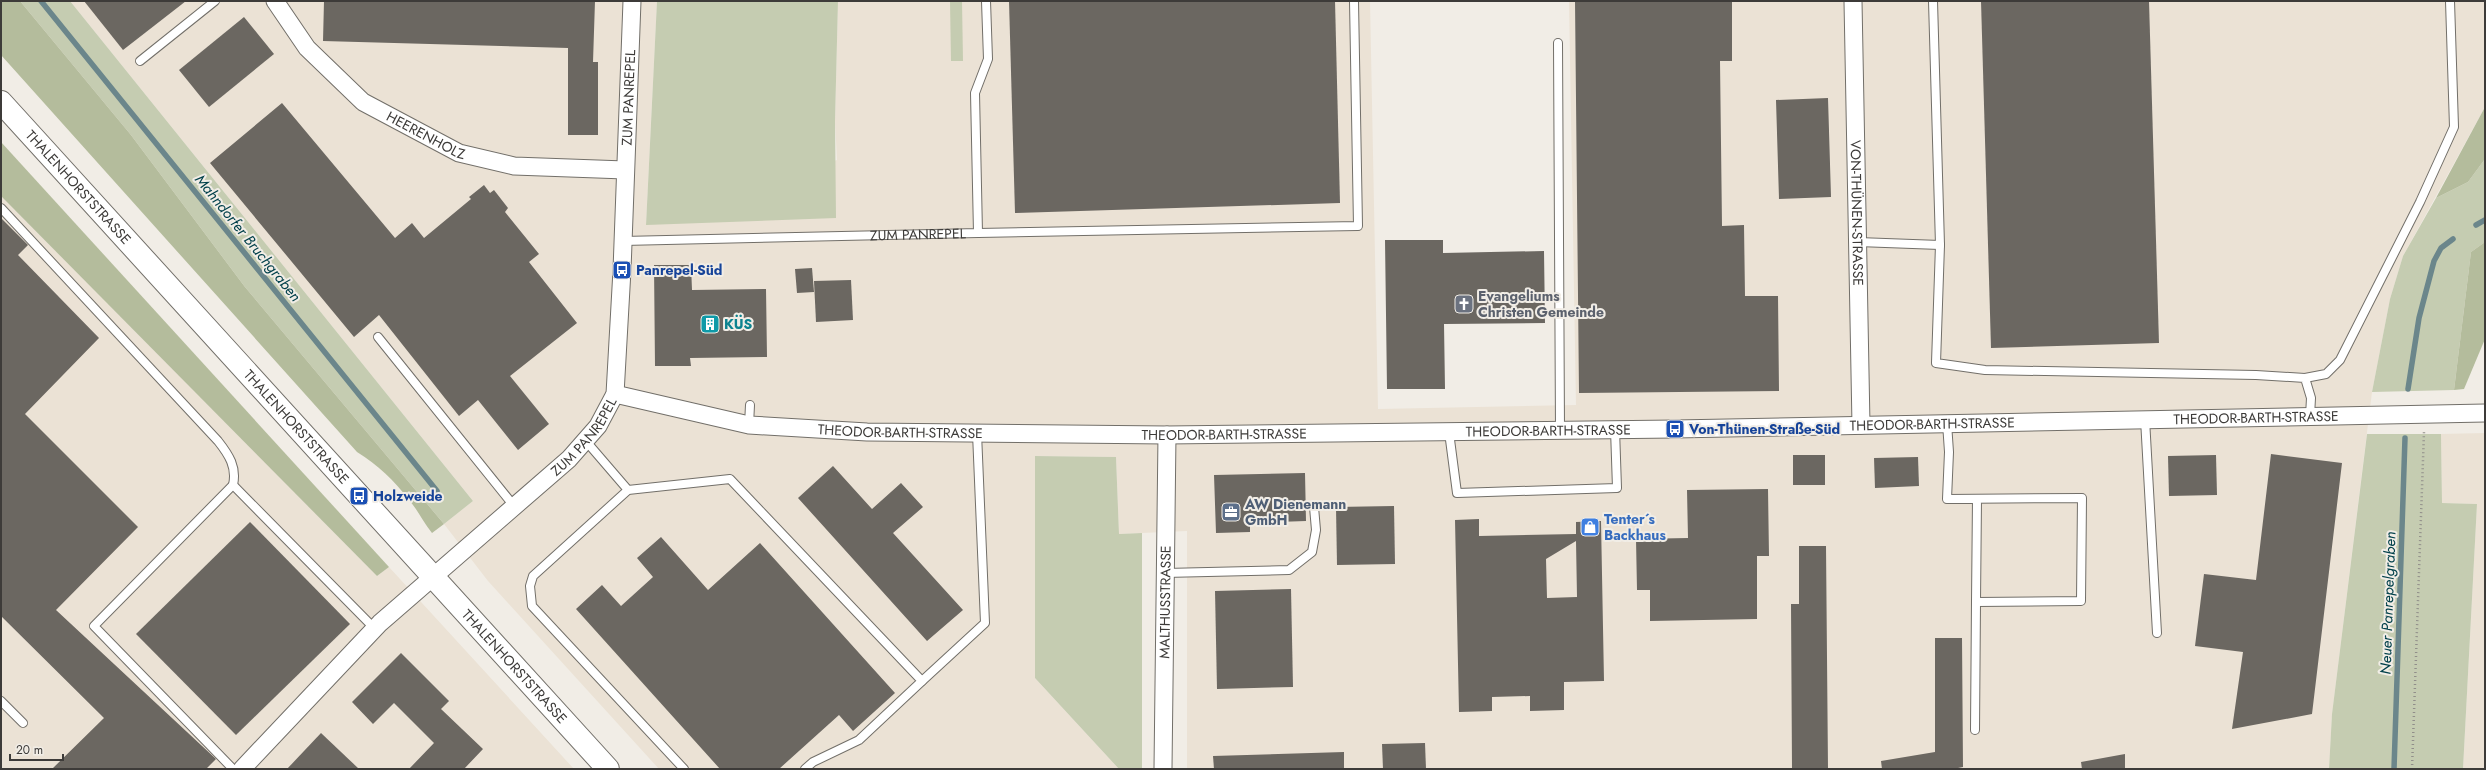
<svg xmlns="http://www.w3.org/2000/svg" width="2486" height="770" font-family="Jost,sans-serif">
<rect width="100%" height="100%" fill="#f1ede6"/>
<g fill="#ebe2d5">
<path d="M70 1H657L646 224 837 160 835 121 838 1H1370L1378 409 1576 405 1569 1H2485V107L2403 256 2390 299 2372 392 2332 714 2329 769H1187V531L1119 534 1116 457 1036 456 1035 678 1119 769H659L488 581 444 524 473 501Z"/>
<path d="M1 196 377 576 389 567 574 769H1Z"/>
<path d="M2485 433V769H2463L2477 504 2442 503 2441 434Z"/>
</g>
<g fill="#c5ccb1">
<path d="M20 1H70L473 501 444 524 245 287 131 135Z"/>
<path d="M657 1H838L835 121 836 218 646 225Z"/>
<path d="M950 1H962L963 61H951Z"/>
<path d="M2485 159V242L2471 252 2454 390 2372 392 2390 299 2403 256 2436 198 2468 182Z"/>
<path d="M2367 434H2441L2442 503 2477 504 2463 769H2329L2332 714Z"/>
<path d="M1035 456 1116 457 1119 534 1142 533V769H1119L1035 678Z"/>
</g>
<g fill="#b4bc9c">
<path d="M1 1H20L131 135 245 287 444 524 432 533C423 522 418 510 409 500 394 480 378 465 357 452L1 55Z"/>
<path d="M2485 107V159L2468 182 2436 198Z"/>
<path d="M1 142 389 567 377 576 1 196Z"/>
<path d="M2485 242V339L2464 389 2454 390 2471 252Z"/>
</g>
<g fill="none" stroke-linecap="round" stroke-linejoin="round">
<g stroke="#6b868b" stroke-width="5.5">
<path d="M41 1 437 491"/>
<path d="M2476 225 2485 220"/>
<path d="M2408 389 2419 318 2434 261 2441 248 2453 239"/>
<path d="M2394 769 2405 438"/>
</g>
</g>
<g fill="#6b6761" fill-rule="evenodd">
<path d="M84 1H186L123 50Z"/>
<path d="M324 1H595L593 62H598V135H568V48L323 41Z"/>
<path d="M1009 1H1335L1340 203 1015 213Z"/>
<path d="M1575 1H1732V61H1720L1722 226 1744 225 1745 296H1778L1779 391 1579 393Z"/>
<path d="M1981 1H2149L2159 343 1991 348Z"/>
<path d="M244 17 274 54 209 107 179 70Z"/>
<path d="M1828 98 1831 197 1779 199 1776 100Z"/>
<path d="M282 103 395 238 412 223 424 238 471 199 469 197 484 185 490 193 494 190 508 208 505 212 539 254 529 262 577 323 510 376 549 424 518 450 478 400 459 416 379 315 354 337 210 163Z"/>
<path d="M1 218 28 245 18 255 99 338 25 414 138 527 56 610 216 759 206 769H52L104 718 1 616Z"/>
<path d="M1385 240H1443V253L1544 251 1545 323 1444 324 1445 389H1387Z"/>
<path d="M654 265H691L692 290 766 289 767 357 690 358 691 366H655Z"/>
<path d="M812 268 814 292 797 293 795 269Z"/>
<path d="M851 280 853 320 816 322 814 281Z"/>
<path d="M2271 454 2342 463 2312 714 2232 729 2243 652 2195 646 2204 574 2256 580Z"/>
<rect x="1793" y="455" width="32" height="30"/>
<path d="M2216 455 2217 495 2169 496 2168 456Z"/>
<path d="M1918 457 1919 486 1875 488 1874 458Z"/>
<path d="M833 466 872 509 901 483 923 507 893 533 963 610 927 641 798 498Z"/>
<path d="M1305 473 1306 521 1250 523V532L1216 533 1214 475Z"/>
<path d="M1768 489 1769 556H1757V619L1650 621V590H1637L1636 539 1688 538 1687 490Z"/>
<path d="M1394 506 1395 564 1337 565 1336 507Z"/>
<path d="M1479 519V536L1576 534V522L1601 521 1604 681 1564 682V710L1530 711V696L1492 697V711L1459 712 1455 520ZM1576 541 1577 597 1547 598 1546 559Z"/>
<path d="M250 522 350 624 236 735 136 634Z"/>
<path d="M661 537 708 590 760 543 895 693 853 731 839 715 779 769H720L576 609 602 585 621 606 653 577 637 558Z"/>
<path d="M1799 546H1826L1828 769H1792L1791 604H1799Z"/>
<path d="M1291 589 1293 687 1217 689 1215 591Z"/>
<path d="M1935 638H1962L1963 767 1953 769H1882L1881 761 1935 752Z"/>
<path d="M401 653 449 701 441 709 483 749 464 769H409L434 743 394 703 373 724 352 702Z"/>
<path d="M321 733 359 769H287Z"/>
<path d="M1425 743 1426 769H1383L1382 744Z"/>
<path d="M1344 752V769H1214L1213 756Z"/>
<path d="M2125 754V769H2082L2081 762Z"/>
</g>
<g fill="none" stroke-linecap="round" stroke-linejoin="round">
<defs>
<g id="lane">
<path d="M1558 43 1560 430"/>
<path d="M140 61 215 1"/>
<path d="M1 208 218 441C229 455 237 467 233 485"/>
<path d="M978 233 1358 226 1354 1"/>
<path id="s1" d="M623 241 978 233 975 93 988 59 986 1"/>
<path d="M1858 242 1940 245 1933 1"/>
<path d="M1940 245 1936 363 1985 370 2256 375 2305 378 2311 398 2310 416"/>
<path d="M378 337 514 506"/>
<path d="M2305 378 2326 374 2340 360 2420 202 2454 127 2450 1"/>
<path d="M2145 419 2157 633"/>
<path d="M1947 423 1949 452 1947 499 2082 498 2081 601 1976 602 1977 499"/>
<path d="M749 425 750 405"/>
<path d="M1449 432 1457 493 1617 488 1615 429"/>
<path d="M585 440 628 490"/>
<path d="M1165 573 1289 570 1312 552 1316 530 1314 507"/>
<path d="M922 681 985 623 977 433"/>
<path d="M1 701 23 723"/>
<path d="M1975 730 1976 602"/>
<path d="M233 769 94 626 233 485 375 629"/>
<path d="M684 769 532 606 530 586 533 576 628 490 730 479 922 681 859 740 813 762 805 769"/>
</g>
<g id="street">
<path id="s2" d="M275 1 307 48 363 102 459 153 514 166 625 170"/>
<path id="s3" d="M1853 1 1861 425"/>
<path id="s4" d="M615 394 749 425 867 432 1167 435 1675 429 2485 413"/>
<path id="s5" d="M242 769 380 623 569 459 598 426 615 394 622 270 632 1"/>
<path id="s6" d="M1163 769 1167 435"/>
</g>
<g id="secondary">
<path id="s7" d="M1 102 608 769"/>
</g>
</defs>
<use href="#lane" stroke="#726f69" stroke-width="10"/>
<use href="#street" stroke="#726f69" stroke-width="19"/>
<use href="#secondary" stroke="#726f69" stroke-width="24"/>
<path stroke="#918e8a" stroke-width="2.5" stroke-dasharray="1 3" stroke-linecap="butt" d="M2412 769 2424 432"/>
<use href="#lane" stroke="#fff" stroke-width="8"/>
<use href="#street" stroke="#fff" stroke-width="17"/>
<use href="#secondary" stroke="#fff" stroke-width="22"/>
</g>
<defs>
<symbol id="bus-square" viewBox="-11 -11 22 22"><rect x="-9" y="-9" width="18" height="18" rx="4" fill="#1a4fb4" stroke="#f1ede6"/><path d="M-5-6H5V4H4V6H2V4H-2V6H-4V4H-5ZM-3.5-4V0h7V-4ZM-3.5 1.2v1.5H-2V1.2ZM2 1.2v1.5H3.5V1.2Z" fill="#fff"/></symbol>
<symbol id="church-square" viewBox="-11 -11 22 22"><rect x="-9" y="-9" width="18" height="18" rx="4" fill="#6b7280" stroke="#f1ede6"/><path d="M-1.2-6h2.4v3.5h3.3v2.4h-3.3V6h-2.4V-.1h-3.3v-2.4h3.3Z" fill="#fff"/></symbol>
<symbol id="building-square" viewBox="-11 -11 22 22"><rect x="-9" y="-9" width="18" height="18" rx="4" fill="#0f9aa8" stroke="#f1ede6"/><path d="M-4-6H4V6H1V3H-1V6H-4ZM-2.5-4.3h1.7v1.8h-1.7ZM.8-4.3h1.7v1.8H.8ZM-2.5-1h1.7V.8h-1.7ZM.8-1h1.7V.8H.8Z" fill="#fff"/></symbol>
<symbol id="office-square" viewBox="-11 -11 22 22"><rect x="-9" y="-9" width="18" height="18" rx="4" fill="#5c6f8a" stroke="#f1ede6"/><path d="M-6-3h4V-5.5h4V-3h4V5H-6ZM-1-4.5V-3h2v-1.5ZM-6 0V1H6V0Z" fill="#fff"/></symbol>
<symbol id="shop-square" viewBox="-11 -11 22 22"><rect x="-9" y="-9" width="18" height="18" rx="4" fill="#3f7fe0" stroke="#f1ede6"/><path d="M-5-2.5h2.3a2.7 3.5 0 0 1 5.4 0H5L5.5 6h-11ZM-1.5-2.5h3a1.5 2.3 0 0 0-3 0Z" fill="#fff"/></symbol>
</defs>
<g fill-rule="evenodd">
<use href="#bus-square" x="611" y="259" width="22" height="22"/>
<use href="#church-square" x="1453" y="293" width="22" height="22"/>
<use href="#building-square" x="699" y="313" width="22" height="22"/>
<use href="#bus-square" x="1664" y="418" width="22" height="22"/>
<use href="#bus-square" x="348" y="485" width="22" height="22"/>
<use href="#office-square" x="1220" y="501" width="22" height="22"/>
<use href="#shop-square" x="1579" y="516" width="22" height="22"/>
</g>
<g text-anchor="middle" stroke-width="4" stroke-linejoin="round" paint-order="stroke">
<g font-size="14" fill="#3d3b39" stroke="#f1ede6">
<text dy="5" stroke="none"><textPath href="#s5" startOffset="828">ZUM PANREPEL</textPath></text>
<text dy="5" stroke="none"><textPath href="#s2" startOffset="206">HEERENHOLZ</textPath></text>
<text dy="5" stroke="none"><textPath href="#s7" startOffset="115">THALENHORSTSTRASSE</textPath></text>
<text dy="5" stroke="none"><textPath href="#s3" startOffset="212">VON-THÜNEN-STRASSE</textPath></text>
<text dy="5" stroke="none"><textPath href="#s1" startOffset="295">ZUM PANREPEL</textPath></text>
<text dy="5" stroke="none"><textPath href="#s4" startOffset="1645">THEODOR-BARTH-STRASSE</textPath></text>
<text dy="5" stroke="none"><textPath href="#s4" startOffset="1321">THEODOR-BARTH-STRASSE</textPath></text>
<text dy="5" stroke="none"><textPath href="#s7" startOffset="439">THALENHORSTSTRASSE</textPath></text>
<text dy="5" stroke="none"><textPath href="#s4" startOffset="289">THEODOR-BARTH-STRASSE</textPath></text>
<text dy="5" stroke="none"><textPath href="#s4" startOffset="937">THEODOR-BARTH-STRASSE</textPath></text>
<text dy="5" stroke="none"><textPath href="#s4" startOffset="613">THEODOR-BARTH-STRASSE</textPath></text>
<text dy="5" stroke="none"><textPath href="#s5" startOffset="478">ZUM PANREPEL</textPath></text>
<text dy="5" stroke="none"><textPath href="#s6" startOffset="167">MALTHUSSTRASSE</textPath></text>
<text dy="5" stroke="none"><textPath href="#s7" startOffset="763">THALENHORSTSTRASSE</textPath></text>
</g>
<g font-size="14" font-weight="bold" fill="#164399" stroke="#f1ede6" text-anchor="start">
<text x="636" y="275">Panrepel-Süd</text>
<text x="1689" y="434">Von-Thünen-Straße-Süd</text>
<text x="373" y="501">Holzweide</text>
</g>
<g font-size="14" font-weight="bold" fill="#5b616d" stroke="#f1ede6" text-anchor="start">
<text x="1478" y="301">Evangeliums<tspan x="1478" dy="16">Christen Gemeinde</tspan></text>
</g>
<g font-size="14" font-weight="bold" fill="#0d838f" stroke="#f1ede6" text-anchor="start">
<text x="724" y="329">KÜS</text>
</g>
<g font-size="14" font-weight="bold" fill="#4e5e75" stroke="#f1ede6" text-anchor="start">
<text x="1245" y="509">AW Dienemann<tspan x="1245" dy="16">GmbH</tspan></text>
</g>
<g font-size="14" font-weight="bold" fill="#366cbe" stroke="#f1ede6" text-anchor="start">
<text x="1604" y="524">Tenter´s<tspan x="1604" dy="16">Backhaus</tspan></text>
</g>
<g font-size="15" font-style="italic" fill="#02414b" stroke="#f1ede6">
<text transform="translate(248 238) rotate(51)" y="5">Mahndorfer Bruchgraben</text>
<text transform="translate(2388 603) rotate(-88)" y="5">Neuer Panrepelgraben</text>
</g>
</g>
<rect width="2486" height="770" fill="none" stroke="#3d3b39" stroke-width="4"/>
<path d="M10 754v6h53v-6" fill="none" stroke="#3d3b39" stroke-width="2"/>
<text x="16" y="754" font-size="12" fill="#3d3b39" stroke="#f1ede6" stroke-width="3" paint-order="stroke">20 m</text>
</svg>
